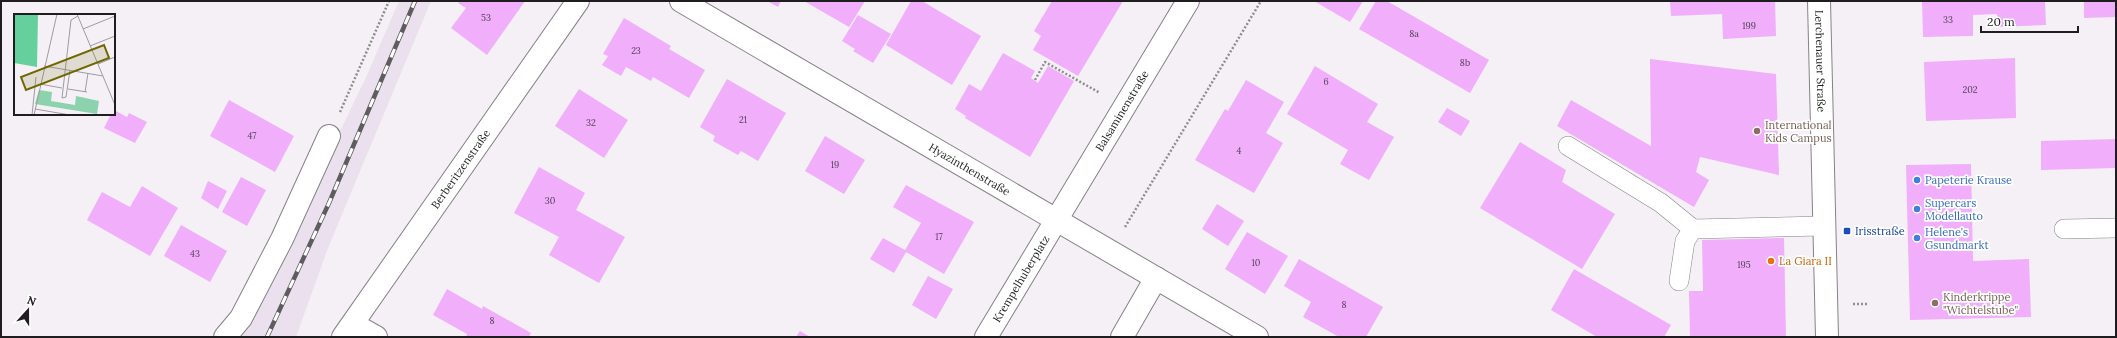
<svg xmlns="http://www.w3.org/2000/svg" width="2117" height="338" font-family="Lora,serif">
<rect width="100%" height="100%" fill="#f4f0f6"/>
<path fill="#ebe1ee" d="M399 1H431L328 248 296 337H236L250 319 367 75Z"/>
<g fill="#f0aefb">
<path d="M460 1H525L487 55 451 28 466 8 458 3Z"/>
<path d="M767 1H781L778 7Z"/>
<path d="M804 1H865L849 27Z"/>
<path d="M911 1H922L981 36 952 85 886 45Z"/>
<path d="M1052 1H1123L1078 76 1033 50 1041 36 1034 31Z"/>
<path d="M1314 1H1363L1350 22Z"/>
<path d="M1376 1H1387L1489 60 1470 93 1359 29Z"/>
<path d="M1670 1H1775L1776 36 1723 39 1722 14 1671 16Z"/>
<path d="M1922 1H2045L2046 25 1998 27 1997 14 1973 15V36L1923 37Z"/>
<path d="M2084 1H2116V17L2084 18Z"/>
<path d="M858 15 891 34 873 63 853 51 855 49 842 41Z"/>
<path d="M624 18 671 46 669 49 705 70 689 98 653 77 651 81 626 67 621 76 602 65 608 56 603 54Z"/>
<path d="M1003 53 1035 71 1031 78 1038 83 1048 66 1074 81 1030 157 965 118 966 116 955 109 969 84 981 91Z"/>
<path d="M2015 58 2016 118 1926 121 1924 62Z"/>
<path d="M1650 59 1776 74 1779 175 1700 157 1696 172 1709 180 1694 207 1557 126 1571 100 1651 146Z"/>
<path d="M1315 66 1378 104 1367 122 1394 137 1369 180 1340 164 1348 150 1287 114Z"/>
<path d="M727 79 786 113 758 161 741 151 738 155 713 141 715 136 700 127Z"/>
<path d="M1246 80 1284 102 1266 133 1283 143 1254 193 1195 160 1225 109 1228 111Z"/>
<path d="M579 89 628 120 604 158 555 126Z"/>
<path d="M229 100 294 136 275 172 210 136Z"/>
<path d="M1447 108 1470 121 1461 136 1438 122Z"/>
<path d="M114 110 127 117 129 113 147 122 135 143 104 128 111 114H114Z"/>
<path d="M825 136 865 160 844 194 805 171Z"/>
<path d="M2116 139V168L2041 170V141Z"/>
<path d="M1520 142 1566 170 1562 182 1615 214 1582 269 1480 208Z"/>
<path d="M1971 164 1973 261 2029 259 2031 317 1910 320 1906 165Z"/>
<path d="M539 167 585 193 576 210 625 237 599 283 549 255 559 237 514 213Z"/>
<path d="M241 177 266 190 247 226 222 212Z"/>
<path d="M208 181 227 191 218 209 201 198Z"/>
<path d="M906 185 974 222 944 274 906 252 894 273 870 259 883 238 905 250 921 223 893 207Z"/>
<path d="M142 186 178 208 150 256 87 220 102 192 130 207Z"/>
<path d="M1217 204 1244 221 1228 246 1202 229Z"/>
<path d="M181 225 227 251 210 282 164 256Z"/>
<path d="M1247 232 1288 256 1265 294 1225 269Z"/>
<path d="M1784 238 1786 337H1690L1689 291H1703L1702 240Z"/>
<path d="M1299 259 1383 307 1366 337H1339L1303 317 1311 302 1284 286Z"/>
<path d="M1574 269 1671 325 1664 337H1597L1551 310Z"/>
<path d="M928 276 953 289 936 319 912 305Z"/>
<path d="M447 289 482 309 483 306 531 333 529 337H466L467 334 433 315Z"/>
<path d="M800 331 810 337H796Z"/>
</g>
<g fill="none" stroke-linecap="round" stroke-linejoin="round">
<defs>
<g id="service">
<path d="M1568 146 1661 203 1693 229"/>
<path d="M2064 229 2116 228"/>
<path d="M1679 281 1685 241 1693 229 1823 226"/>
</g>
<g id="minor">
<path id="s1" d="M681 1 1257 337"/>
<path d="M353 324 376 337"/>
<path d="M225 337 241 318 282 239 329 136"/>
<path id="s2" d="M343 337 578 1"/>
<path id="s3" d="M986 337 1188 1"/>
<path d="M1122 337 1156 278"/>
</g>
<g id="secondary">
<path id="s4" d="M1819 1 1827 337"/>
</g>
</defs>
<use href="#service" stroke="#868287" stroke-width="20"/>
<use href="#minor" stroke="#868287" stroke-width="24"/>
<use href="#secondary" stroke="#868287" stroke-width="24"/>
<g stroke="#908d91" stroke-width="2.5" stroke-dasharray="2 2" stroke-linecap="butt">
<path d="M1035 80 1045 62 1100 93"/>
<path d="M340 112 389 1"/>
<path d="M1125 227 1261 1"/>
<path d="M1853 304H1868"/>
</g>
<use href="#service" stroke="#fff" stroke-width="19"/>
<use href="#minor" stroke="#fff" stroke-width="22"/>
<use href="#secondary" stroke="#fff" stroke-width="22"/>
<defs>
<path id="rail" d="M267 337 329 203 415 1"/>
</defs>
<use href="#rail" stroke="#5f5c5f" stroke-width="4.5"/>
<use href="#rail" stroke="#fff" stroke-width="3" stroke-dasharray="9" stroke-linecap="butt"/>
</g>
<g fill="#8d6e63" stroke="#fff" stroke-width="1.5">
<circle cx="1757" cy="131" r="4"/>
<circle cx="1935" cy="303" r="4"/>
</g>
<g fill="#3f7fe0" stroke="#fff" stroke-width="1.5">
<circle cx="1917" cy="180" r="4"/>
<circle cx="1917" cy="209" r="4"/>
<circle cx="1917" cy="238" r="4"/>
</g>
<rect fill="#1a4fb4" stroke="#fff" stroke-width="1.5" x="1843" y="227" width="8" height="8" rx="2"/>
<circle fill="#e8710a" stroke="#fff" stroke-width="1.5" cx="1771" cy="261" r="4"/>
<g text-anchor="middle" stroke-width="3.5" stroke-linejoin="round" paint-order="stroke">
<g font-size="9" fill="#534156">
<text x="486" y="21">53</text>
<text x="1948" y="23">33</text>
<text x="1749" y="29">199</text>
<text x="1414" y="37">8a</text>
<text x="636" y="54">23</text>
<text x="1465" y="66">8b</text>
<text x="1326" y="85">6</text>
<text x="1970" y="93">202</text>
<text x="743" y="123">21</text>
<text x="591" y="126">32</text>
<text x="252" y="139">47</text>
<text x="1239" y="154">4</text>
<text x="835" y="168">19</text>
<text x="550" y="204">30</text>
<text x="939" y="240">17</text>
<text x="195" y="257">43</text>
<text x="1256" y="266">10</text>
<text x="1744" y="268">195</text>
<text x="1344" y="308">8</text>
<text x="492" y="324">8</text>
</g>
<g font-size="11" fill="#1f1d1f" stroke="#fff">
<text dy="4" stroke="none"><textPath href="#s4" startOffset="60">Lerchenauer Straße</textPath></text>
<text dy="4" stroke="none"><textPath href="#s3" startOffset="264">Balsaminenstraße</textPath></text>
<text dy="4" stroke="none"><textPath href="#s2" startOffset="205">Berberitzenstraße</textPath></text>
<text dy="4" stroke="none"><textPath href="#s1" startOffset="334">Hyazinthenstraße</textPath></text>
<text dy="4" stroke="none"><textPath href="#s3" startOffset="68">Krempelhuberplatz</textPath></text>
</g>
<g font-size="11" fill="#785e54" stroke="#fff" text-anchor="start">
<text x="1765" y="129">International<tspan x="1765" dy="13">Kids Campus</tspan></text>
<text x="1943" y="301">Kinderkrippe<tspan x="1943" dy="13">"Wichtelstube"</tspan></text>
</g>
<g font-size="11" fill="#366cbe" stroke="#fff" text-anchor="start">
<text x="1925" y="184">Papeterie Krause</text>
<text x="1925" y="207">Supercars<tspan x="1925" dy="13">Modellauto</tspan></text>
<text x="1925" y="236">Helene's<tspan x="1925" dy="13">Gsundmarkt</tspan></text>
</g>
<g font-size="11" fill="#164399" stroke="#fff" text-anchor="start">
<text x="1855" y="235">Irisstraße</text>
</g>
<g font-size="11" fill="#c56008" stroke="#fff" text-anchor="start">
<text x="1779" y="265">La Giara II</text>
</g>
</g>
<g transform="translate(14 14)">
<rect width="101" height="101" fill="#f4f0f6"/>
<path d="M0 0H24L23 53 0 49Z" fill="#65d09b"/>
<path d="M25 76 38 78 37 87 61 91 62 82 85 87 83 100 21 90Z" fill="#8cd2ac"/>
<path fill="none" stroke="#9f9ca0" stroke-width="1" d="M63 0 101 91M69 15 101 2M76 32 101 22M84 50 101 43M30 52 89 62M56 56 52 83 48 84 57 6 64 2M26 70 48 74M54 75 73 78M71 78 74 59M21 95 56 101M18 101 22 63M20 101 43 0"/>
<path fill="#6f6700" fill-opacity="0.15" stroke="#6f6700" stroke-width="2" d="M90 31 95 44 12 76 7 63Z"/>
<rect width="101" height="101" fill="none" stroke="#1f1d1f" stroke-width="2"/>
</g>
<rect width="2117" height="338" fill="none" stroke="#1f1d1f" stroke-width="4"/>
<g transform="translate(28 310) rotate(21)" stroke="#ffffff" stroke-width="3" paint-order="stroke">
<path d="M0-3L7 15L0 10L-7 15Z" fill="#1f1d1f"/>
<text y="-6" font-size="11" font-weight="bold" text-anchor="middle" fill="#1f1d1f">N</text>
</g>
<path d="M1981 26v6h97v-6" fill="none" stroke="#1f1d1f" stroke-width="2"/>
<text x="1987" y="26" font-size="12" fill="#1f1d1f" stroke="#ffffff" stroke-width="3" paint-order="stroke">20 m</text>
</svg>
